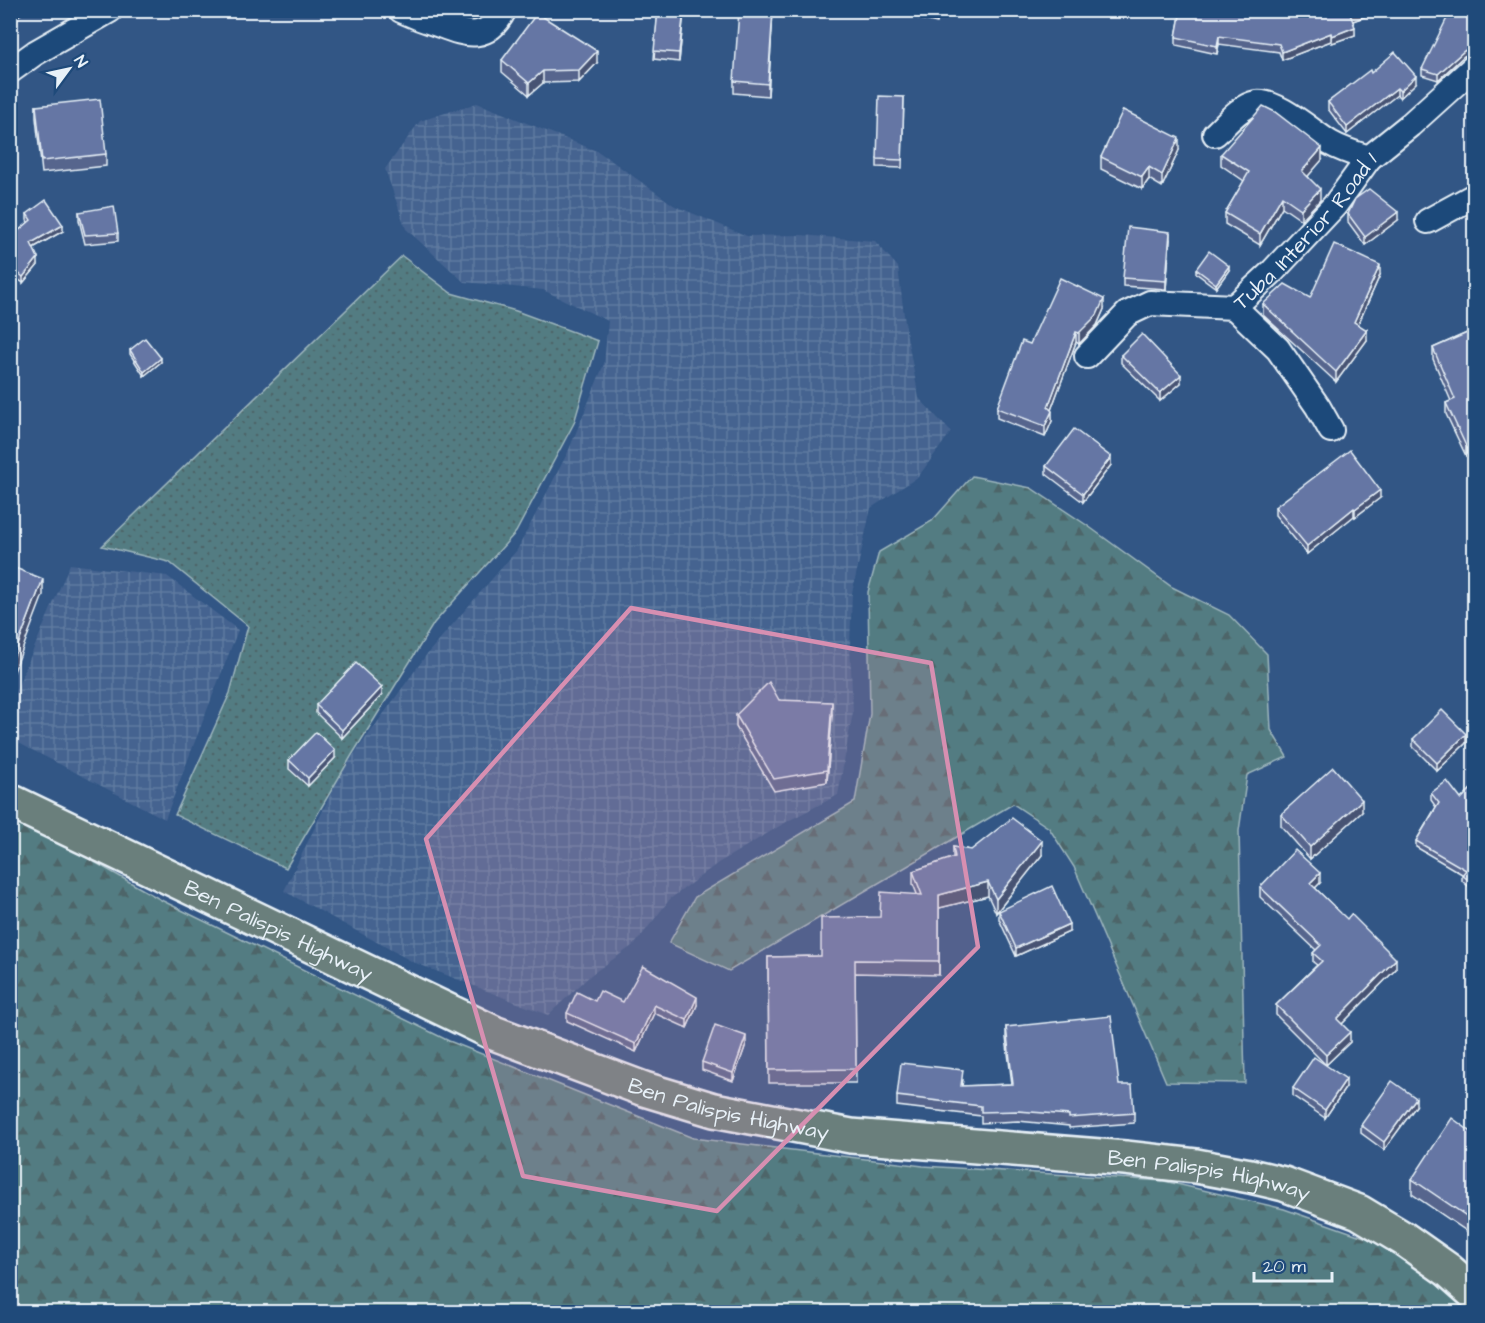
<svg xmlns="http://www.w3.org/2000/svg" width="1485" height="1323" font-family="'Architects Daughter',sans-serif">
<defs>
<pattern id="industrial-grid" width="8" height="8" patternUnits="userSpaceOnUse" patternTransform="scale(1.5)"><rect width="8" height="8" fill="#446390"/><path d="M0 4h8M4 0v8" fill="none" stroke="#5f7aa0"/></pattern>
<pattern id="grass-dots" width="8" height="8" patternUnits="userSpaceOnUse" patternTransform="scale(1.5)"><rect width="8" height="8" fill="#537c82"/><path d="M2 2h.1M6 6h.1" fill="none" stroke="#4d6569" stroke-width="1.8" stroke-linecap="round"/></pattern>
<pattern id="forest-firs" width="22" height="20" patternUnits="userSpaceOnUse" patternTransform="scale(1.5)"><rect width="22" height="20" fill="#537c82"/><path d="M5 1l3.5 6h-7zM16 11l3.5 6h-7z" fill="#4d6569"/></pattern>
</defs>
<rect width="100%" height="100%" fill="#325685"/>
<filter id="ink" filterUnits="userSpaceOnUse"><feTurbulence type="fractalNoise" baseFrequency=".0167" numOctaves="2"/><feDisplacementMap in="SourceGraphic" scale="12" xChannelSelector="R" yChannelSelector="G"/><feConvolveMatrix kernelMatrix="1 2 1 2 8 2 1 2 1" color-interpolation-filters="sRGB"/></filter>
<g filter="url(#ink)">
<g fill="url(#industrial-grid)">
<path d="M477 103 599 152 675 206 747 236 801 235 875 241 898 267 906 331 919 398 951 432 918 477 871 508 852 593 850 646 853 712 838 795 788 821 718 863 670 899 635 944 592 974 548 1015 413 962 284 891 342 771 427 654 517 550 568 452 604 364 608 321 543 290 464 282 406 229 385 169 420 121Z"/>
<path d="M70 564 167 576 238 630 165 819 11 739V702Z"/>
</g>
<path fill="url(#grass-dots)" stroke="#9eb6bd" stroke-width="1.5" d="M402 256 451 293 516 311 598 341 574 423 516 532 434 623 352 755 286 868 175 815 230 693 248 626 169 562 102 546Z"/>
<g fill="url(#forest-firs)" stroke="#9eb6bd" stroke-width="1.5">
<path d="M972 476 1031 488 1088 526 1172 587 1229 615 1267 654 1271 730 1287 757 1247 775 1239 831 1245 1083 1166 1082 1074 867 1049 828 1013 804 729 971 669 943 695 897 855 802 870 714 868 592 879 552 932 521Z"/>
<path d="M10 814 163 901 449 1041 693 1138 923 1166 1164 1181 1284 1209 1384 1244 1474 1309V1312H11Z"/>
</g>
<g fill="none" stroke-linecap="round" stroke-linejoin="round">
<defs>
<g id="street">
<path d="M401 10C414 16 427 21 440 25 468 36 488 41 504 10"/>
<path d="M10 71 35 53 110 10"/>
<path d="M1215 134C1227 123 1240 106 1256 103 1277 100 1312 132 1330 143 1342 150 1356 154 1369 158"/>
<path d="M1428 221 1474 196"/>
<path d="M1234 307 1278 349 1318 407 1331 430"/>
<path id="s1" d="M1087 356 1127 314 1150 303 1234 307 1273 271 1335 205 1369 158 1410 125 1474 67"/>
</g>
<g id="primary">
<path id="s2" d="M10 801 494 1033 644 1089 714 1110 851 1136 1125 1158 1196 1166 1250 1176 1284 1184 1359 1212 1404 1239 1448 1270 1474 1293"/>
</g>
</defs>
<use href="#street" stroke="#e8f1f8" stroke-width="28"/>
<use href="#primary" stroke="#e8f1f8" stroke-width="38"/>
<use href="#street" stroke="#1f4a7a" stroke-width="24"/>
<use href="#primary" stroke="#6b7f7c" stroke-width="33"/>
</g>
<g fill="#57658d" stroke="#e8f1f8" stroke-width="1.5">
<path d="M441 10H481L479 18 475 19 463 18Z"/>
<path d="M658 10H684L679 62 654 59Z"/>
<path d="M773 10 768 96 734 93V81Z"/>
<path d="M883 10H939L937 23Z"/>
<path d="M1181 10H1383L1353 21 1355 35 1332 43 1331 41 1282 60 1279 52 1219 44 1217 54 1176 45V37Z"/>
<path d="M1474 15V48L1472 53 1464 56 1438 80 1422 75V69Z"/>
<path d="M502 60 597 63 579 82 543 83 529 95 502 72Z"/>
<path d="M1371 73 1416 83 1400 98 1397 95 1347 134 1328 109V102Z"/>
<path d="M904 97 902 168 877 167V159Z"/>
<path d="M36 106 106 154V166L42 173 36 118Z"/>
<path d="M1179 150 1162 187 1149 179 1142 189 1101 169V157Z"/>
<path d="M1221 154 1322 160 1308 176 1320 200 1301 220 1282 207 1260 245 1225 224V213L1244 181 1221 165Z"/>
<path d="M79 212 118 233V241L85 244 79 220Z"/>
<path d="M27 214 63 231 33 248 38 265 23 283 10 273V238L28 223 27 220Z"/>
<path d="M1348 214 1398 220 1365 245 1348 222Z"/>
<path d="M1170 240 1166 289 1123 286V278Z"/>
<path d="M1196 269 1229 270 1216 288 1196 273Z"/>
<path d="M1380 275 1358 325 1367 340 1336 382 1263 315V304L1310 298Z"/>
<path d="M1104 309 1097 325 1079 344 1076 342 1051 410 1052 421 1045 437 997 418V408L1030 344Z"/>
<path d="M1474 330V452L1466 456 1446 414V403L1451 401 1433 359V348Z"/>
<path d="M130 350 161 362 144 376 130 354Z"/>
<path d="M1121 355 1181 383 1160 401 1121 363Z"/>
<path d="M1111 465 1083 502 1046 474V466Z"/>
<path d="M1380 498 1355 517 1354 516 1307 554 1275 515V507Z"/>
<path d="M382 695 342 738 316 713V705Z"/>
<path d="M779 700 832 714 827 782 774 791 736 727V715Z"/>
<path d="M1413 739 1466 743 1437 771 1413 747Z"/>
<path d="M335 758 308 786 289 769V760Z"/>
<path d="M1474 786V891L1462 881V874L1416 847V841L1436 807 1431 800V793L1461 799Z"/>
<path d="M1362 812 1310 859 1281 826V814Z"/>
<path d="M953 847 971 850 1042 855 996 913 988 896 939 908V975L855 973 856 1083H769L768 957 821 956 917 894 913 884V871L953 858Z"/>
<path d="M1320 883 1315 888 1396 969 1342 1024 1350 1042 1326 1065 1276 1015V1005L1317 965 1313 962V953L1316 950 1260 897V887Z"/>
<path d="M999 911 1069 932 1016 956 999 919Z"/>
<path d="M595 1001 623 1002 697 1005 687 1028 654 1013 636 1052 567 1021V1013Z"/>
<path d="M1006 1027 1119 1085 1134 1113V1123L1069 1128V1126L1018 1121 981 1123V1116L897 1106V1096L963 1080 962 1086 1012 1084 1006 1038Z"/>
<path d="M746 1044 733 1081 702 1070V1062Z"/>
<path d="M1346 1087 1325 1118 1293 1096V1088Z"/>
<path d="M1416 1106 1384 1150 1361 1133V1125Z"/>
<path d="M1474 1134V1236L1412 1194V1179Z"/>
</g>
<g fill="#475373" stroke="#e8f1f8" stroke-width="1.5">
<path d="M10 10H27L10 21Z"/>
<path d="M475 10H481L479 18 475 19Z"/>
<path d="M684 10 679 62V53Z"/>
<path d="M773 10 768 96V84Z"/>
<path d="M939 10 937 23V11Z"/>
<path d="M1361 10H1382L1350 22V14Z"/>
<path d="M1355 27V35L1332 43V36Z"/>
<path d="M1331 33V41L1282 60V52Z"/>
<path d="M1219 36V44L1217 54V46Z"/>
<path d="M1474 42V48L1472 53 1464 56 1438 80V74Z"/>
<path d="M597 51V63L579 82V70Z"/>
<path d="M543 71V83L529 95V83Z"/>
<path d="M1416 76V83L1400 98V91Z"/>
<path d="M1397 88V95L1347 134V127Z"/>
<path d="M1179 138V150L1162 187V175Z"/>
<path d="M1322 148V160L1302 183V171Z"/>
<path d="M1149 167V179L1142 189V177Z"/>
<path d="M1320 189V200L1301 220V209Z"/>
<path d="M1282 196V207L1260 245V234Z"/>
<path d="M1398 212V220L1365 245V237Z"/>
<path d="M63 225V231L31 249V243Z"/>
<path d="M1170 232V240L1166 289V281Z"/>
<path d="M38 258V265L23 283V277Z"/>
<path d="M1380 265V275L1354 333V322Z"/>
<path d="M1229 266V270L1216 288V284Z"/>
<path d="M1104 299V309L1097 325 1079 344V333Z"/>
<path d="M1367 330V340L1336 382V372Z"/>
<path d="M1076 332V342L1048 418V407Z"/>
<path d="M161 358V362L144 376V372Z"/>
<path d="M1181 375V383L1160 401V393Z"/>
<path d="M1052 411V421L1045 437V426Z"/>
<path d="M1474 442V452L1466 456V446Z"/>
<path d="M1111 457V465L1083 502V494Z"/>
<path d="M1380 490V498L1355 517V509Z"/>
<path d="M1354 508V516L1307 554V546Z"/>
<path d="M43 579V595L10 682V666Z"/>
<path d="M382 687V695L342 738V730Z"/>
<path d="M832 702V714L827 782V770Z"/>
<path d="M1466 734V743L1437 771V763Z"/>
<path d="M335 750V758L308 786V778Z"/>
<path d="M1362 800V812L1310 859V847Z"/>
<path d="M1042 841V855L996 913V899Z"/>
<path d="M1320 873V883L1310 893V883Z"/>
<path d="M988 882V896L939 908V975V895Z"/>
<path d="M1069 924V932L1016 956V948Z"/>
<path d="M1396 959V969L1337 1029V1019Z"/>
<path d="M697 997V1005L687 1028V1020Z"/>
<path d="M654 1005V1013L636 1052V1044Z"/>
<path d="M1350 1032V1042L1326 1065V1055Z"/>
<path d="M746 1036V1044L733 1081V1073Z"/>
<path d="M1346 1079V1087L1325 1118V1110Z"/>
<path d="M1416 1098V1106L1384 1150V1142Z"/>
</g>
<g fill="#6576a4" stroke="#e8f1f8" stroke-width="1.5">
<path d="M658 10H684L679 53 654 51Z"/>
<path d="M739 10H773L768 84 734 81Z"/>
<path d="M1181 10H1361L1350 14 1355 27 1332 36 1331 33 1282 52 1279 44 1219 36 1217 46 1176 37Z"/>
<path d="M1451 10H1466L1474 15V42L1472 47 1464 51 1438 74 1422 69Z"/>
<path d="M537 13 597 51 579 70 543 71 529 83 502 60Z"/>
<path d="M1395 52 1416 76 1400 91 1397 88 1347 127 1328 102 1370 70 1371 73Z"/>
<path d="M879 96 904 97 902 160 877 159Z"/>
<path d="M100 99 106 154 42 161 36 106Z"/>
<path d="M1263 106 1275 112 1322 148 1302 171 1320 189 1301 209 1282 196 1260 234 1225 213 1249 172 1221 154Z"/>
<path d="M1123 110 1179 138 1162 175 1149 167 1142 177 1101 157Z"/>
<path d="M1369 189 1398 212 1365 237 1348 214 1355 199Z"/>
<path d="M46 200 63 225 31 243 38 258 23 277 10 266V238L31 220 27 214Z"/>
<path d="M114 206 118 233 85 235 79 212Z"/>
<path d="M1128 227 1170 232 1166 281 1123 278Z"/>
<path d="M1334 244 1380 265 1354 322 1367 330 1336 372 1263 304 1285 284 1310 298Z"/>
<path d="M1209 251 1229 266 1216 284 1196 269Z"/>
<path d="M1060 278 1104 299 1097 315 1079 333 1076 332 1048 407 1052 411 1045 426 997 408 1022 341 1030 344Z"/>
<path d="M1474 330V442L1466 446 1446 403 1455 399 1433 348Z"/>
<path d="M1142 334 1181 375 1160 393 1121 355Z"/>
<path d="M145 338 161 358 144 372 130 350Z"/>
<path d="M1074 429 1111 457 1083 494 1046 466Z"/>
<path d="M1350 450 1380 490 1355 509 1354 508 1307 546 1275 507Z"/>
<path d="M10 566 43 579 10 666Z"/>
<path d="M356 663 382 687 342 730 316 705Z"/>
<path d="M769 682 779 700 832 702 827 770 774 779 736 715Z"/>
<path d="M1442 710 1466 734 1437 763 1413 739Z"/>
<path d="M316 732 335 750 308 778 289 760Z"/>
<path d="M1333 767 1362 800 1310 847 1281 814Z"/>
<path d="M1447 781 1461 799 1474 786V884L1462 875 1466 870 1416 841 1439 803 1431 793Z"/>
<path d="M1012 818 1042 841 996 899 988 882 939 895V961L855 960 856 1069 769 1070 768 957 821 956V918L880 917 881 892 922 895 913 871 955 857 953 847 971 850Z"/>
<path d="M1295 850 1320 873 1310 883 1347 919 1351 914 1396 959 1337 1019 1350 1032 1326 1055 1276 1005 1322 961 1313 953 1321 945 1260 887Z"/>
<path d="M1052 886 1069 924 1016 948 999 911Z"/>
<path d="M643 966 697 997 687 1020 654 1005 636 1044 567 1013 577 992 595 1001 600 991 623 1002Z"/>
<path d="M1111 1016 1119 1085H1132L1134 1113 1069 1118V1115L1018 1111 981 1112V1106L897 1096 901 1063 963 1070 961 1086 1013 1084 1006 1027Z"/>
<path d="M715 1025 746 1036 733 1073 702 1062Z"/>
<path d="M1314 1057 1346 1079 1325 1110 1293 1088Z"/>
<path d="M1392 1081 1416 1098 1384 1142 1361 1125Z"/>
<path d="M1452 1118 1474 1134V1221L1412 1179Z"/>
</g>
</g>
<path fill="#d78fb1" fill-opacity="0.2" stroke="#d78fb1" stroke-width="4.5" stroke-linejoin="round" d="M631 608 931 663 978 947 717 1211 523 1176 426 839Z"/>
<g text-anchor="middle" stroke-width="4.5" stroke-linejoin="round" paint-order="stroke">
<g font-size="22" fill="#e8f1f8" stroke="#1f4a7a">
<text dy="8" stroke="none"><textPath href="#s1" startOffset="272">Tuba Interior Road 1</textPath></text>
<text dy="8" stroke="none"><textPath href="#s2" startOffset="298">Ben Palispis Highway</textPath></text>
<text dy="8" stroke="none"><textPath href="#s2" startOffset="784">Ben Palispis Highway</textPath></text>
<text dy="8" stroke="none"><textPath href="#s2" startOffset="1270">Ben Palispis Highway</textPath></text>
</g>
</g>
<rect width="1485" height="1323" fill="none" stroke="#1f4a7a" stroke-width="36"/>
<rect x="18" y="18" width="1449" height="1287" fill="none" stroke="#e8f1f8" stroke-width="2" filter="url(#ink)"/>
<g transform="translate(69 69) rotate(57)" stroke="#1f4a7a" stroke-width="4.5" paint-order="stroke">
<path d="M0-4.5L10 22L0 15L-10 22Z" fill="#e8f1f8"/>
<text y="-9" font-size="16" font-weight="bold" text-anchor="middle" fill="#e8f1f8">N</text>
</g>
<path d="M1254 1272v9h78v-9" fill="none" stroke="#e8f1f8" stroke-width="3"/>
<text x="1263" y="1272" font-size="18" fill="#e8f1f8" stroke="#1f4a7a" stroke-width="4.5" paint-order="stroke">20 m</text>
</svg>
